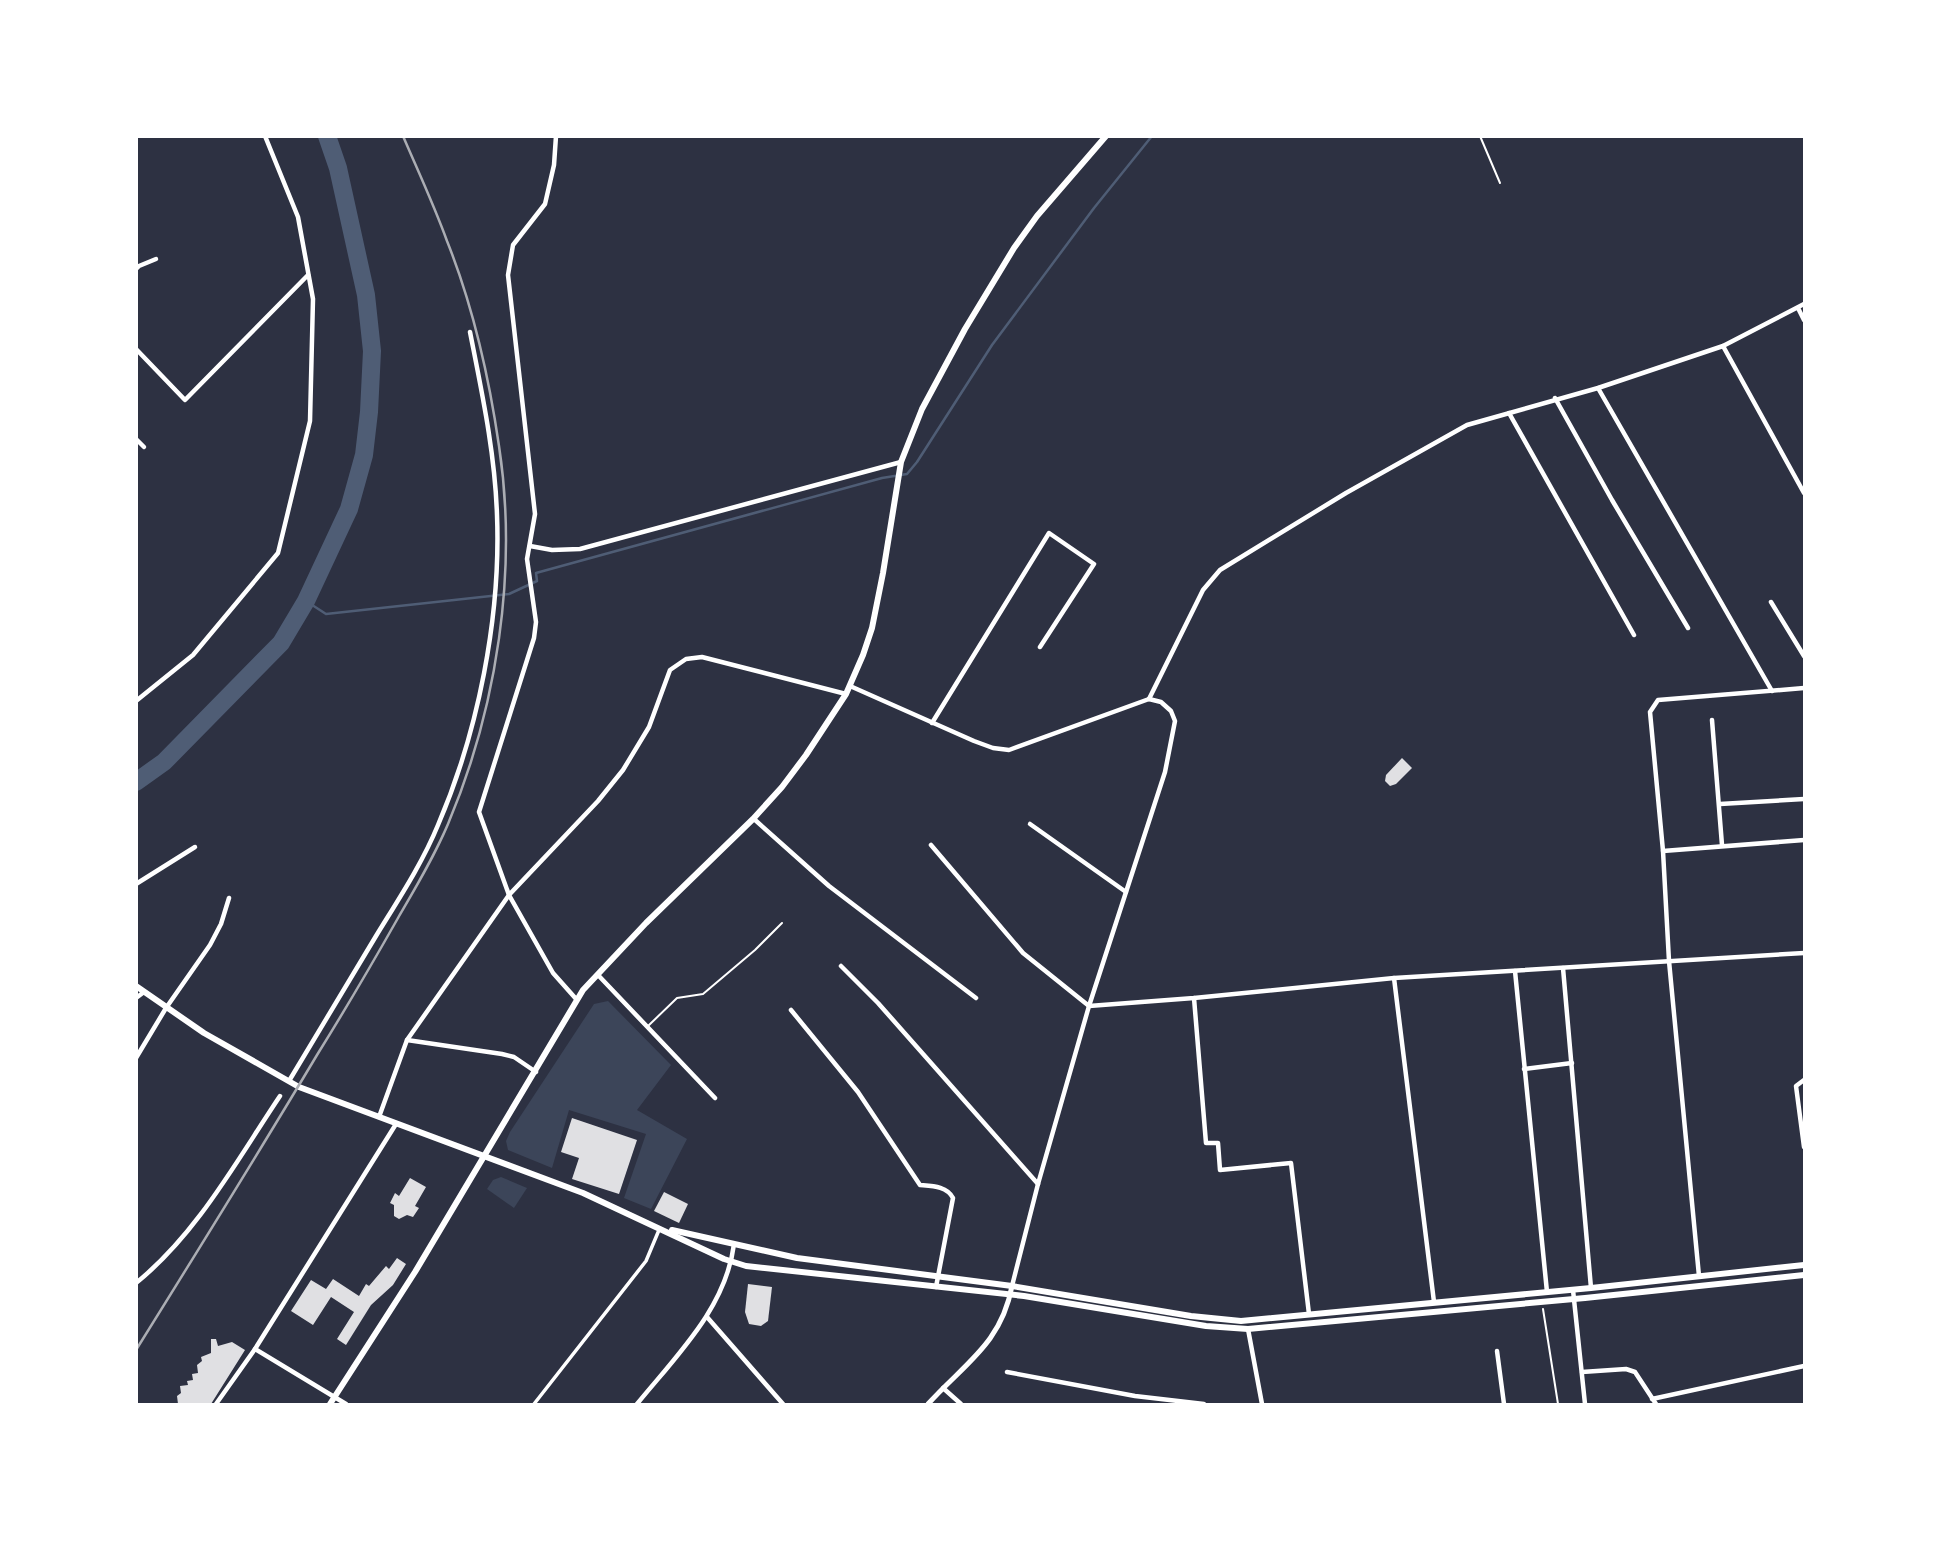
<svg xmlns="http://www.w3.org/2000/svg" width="1941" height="1541" font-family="'Libre Baskerville',serif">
<rect width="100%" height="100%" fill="#2d3142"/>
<g fill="#3c4559">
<path d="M608 1001 671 1065 637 1110 687 1139 651 1209 624 1198 646 1134 569 1110 552 1168 508 1150 506 1141 510 1132 594 1004Z"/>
<path d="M501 1177 527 1188 514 1208 487 1189 493 1180Z"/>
</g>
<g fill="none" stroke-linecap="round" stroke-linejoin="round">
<path stroke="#4f5d75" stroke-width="2.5" d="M306 601 326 614 509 594 537 581 536 573 882 478 907 474 917 462 992 345 1094 208 1152 136"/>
<path stroke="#4f5d75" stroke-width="18" d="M136 782 164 762 281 643 306 601 349 509 364 455 369 412 372 351 366 295 338 168 327 136"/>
</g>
<g fill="#e0e0e3">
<path d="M1402 758 1412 768 1396 784 1390 786 1385 781 1386 775Z"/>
<path d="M572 1118 637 1140 619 1194 572 1179 579 1158 561 1152Z"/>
<path d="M410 1178 426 1187 415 1206 419 1208 413 1217 407 1215 399 1219 394 1216V1205L390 1203 395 1193 399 1196Z"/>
<path d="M664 1192 688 1204 679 1223 654 1211Z"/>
<path d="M397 1258 406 1264 393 1285 371 1305 346 1345 337 1339 354 1312 331 1297 313 1325 291 1311 311 1280 326 1289 333 1279 359 1296 366 1284 369 1286 386 1266 389 1269Z"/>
<path d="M748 1284 772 1287 768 1321 761 1326 749 1324 745 1312Z"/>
<path d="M211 1339H216L218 1346 232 1342 245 1350 211 1404H178L177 1396 181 1393 180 1386 188 1385 187 1381 193 1380 192 1374 198 1373 197 1365 202 1361 201 1357 211 1353Z"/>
</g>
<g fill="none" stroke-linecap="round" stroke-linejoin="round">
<g stroke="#fff" stroke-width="2">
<path d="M1480 136 1500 183"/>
<path d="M1543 1309 1558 1404"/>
</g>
<path stroke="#fff" stroke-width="2" d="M647 1027 677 998 703 994 755 950 782 923"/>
<path stroke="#fff" stroke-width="3.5" d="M534 1404 646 1261 659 1230"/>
<g stroke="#fff" stroke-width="4.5">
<path d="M556 136 554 165 545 204 513 245 508 275 535 514 527 559 536 622 534 638 479 812 509 895 553 973 577 1000"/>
<path d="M136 269 139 266 156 259"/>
<path d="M1798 308 1804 320"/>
<path d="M1723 346 1804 493"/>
<path d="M136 349 185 400 308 275"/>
<path d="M1598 388 1772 691"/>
<path d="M1555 398 1612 500 1688 628"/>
<path d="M1509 413 1634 635"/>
<path d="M136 439 144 447"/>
<path d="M530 546 552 550 580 549 901 462"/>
<path d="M1771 602 1804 656"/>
<path d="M850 686 974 741 993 748 1009 750 1149 699"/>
<path d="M1149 699 1203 590 1220 570 1346 493 1467 425 1598 388 1723 346 1804 304"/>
<path d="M136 701 193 655 278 553 310 421 313 299 298 217 265 136"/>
<path d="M1712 720 1722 845"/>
<path d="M932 723 1049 533 1094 564 1040 647"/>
<path d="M1720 804 1804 799"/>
<path d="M754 819 829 886 976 998"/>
<path d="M1030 824 1126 892"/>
<path d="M931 845 1023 953 1089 1006 1194 998 1394 978 1804 953"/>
<path d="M1663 851 1804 840"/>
<path d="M136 884 195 847"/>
<path d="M841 966 878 1003 1038 1184"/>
<path d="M1563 968 1591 1288"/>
<path d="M1515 971 1547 1292"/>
<path d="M598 975 715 1098"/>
<path d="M1394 978 1434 1302"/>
<path d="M136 998 144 992"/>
<path d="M1194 998 1206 1143H1218L1220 1170 1291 1163 1309 1314"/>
<path d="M791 1010 858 1092 920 1185C932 1186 947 1186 953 1198L936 1287"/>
<path d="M407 1040 502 1054 514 1057 536 1072"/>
<path d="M136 1058 166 1008 210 945 221 924 229 898"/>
<path d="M1524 1069 1572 1063"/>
<path d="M1804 1080 1796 1086 1804 1147"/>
<path d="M289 1081C318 1033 347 985 376 936 398 900 422 864 438 825 478 732 501 617 497 515 495 453 482 393 470 332"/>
<path d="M379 1117 407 1040 509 895 598 801 623 770 649 727 670 670 686 659 702 657 846 694"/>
<path d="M1699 1276 1669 961 1663 851 1650 712 1658 700 1804 688"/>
<path d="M136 1283C197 1234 237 1160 280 1096"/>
<path d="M1012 1286 1038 1184 1089 1006 1165 772 1175 721 1171 711 1161 702 1149 699"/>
<path d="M1573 1290 1585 1404"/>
<path d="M707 1317 783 1404"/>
<path d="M1248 1329 1262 1404"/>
<path d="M255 1349 346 1404"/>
<path d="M1497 1351 1504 1404"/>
<path d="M1007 1372 1135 1396 1204 1404"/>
<path d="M1582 1372 1626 1369 1635 1372 1656 1404"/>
<path d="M943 1388 961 1404"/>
<path d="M1652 1399 1804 1366"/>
<path d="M216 1404 255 1349 396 1124"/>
<path d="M637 1404C676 1356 726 1308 734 1244"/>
</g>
<path stroke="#fff" stroke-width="5" d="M928 1404C965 1363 1001 1344 1012 1286"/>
<g stroke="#fff" stroke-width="6">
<path d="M136 986 204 1033 299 1087 583 1193 724 1259 746 1266 1024 1296 1206 1326 1248 1329 1585 1298 1804 1275"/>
<path d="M672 1230 797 1258 1012 1286 1191 1316 1241 1321 1591 1288 1804 1265"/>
<path d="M330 1404 415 1272 583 990 646 923 753 819 782 787 806 755 846 694 863 655 872 628 883 573 901 462 922 409 965 329 1014 248 1037 216 1106 136"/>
</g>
<path stroke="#abadb3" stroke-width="2.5" d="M136 1350C197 1252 258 1154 317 1055 345 1010 372 964 398 918 416 887 434 857 448 824 497 708 518 571 499 446 489 377 473 306 447 241 434 205 418 171 403 136"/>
</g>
<rect width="1941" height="1541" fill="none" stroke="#ffffff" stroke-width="276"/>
</svg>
